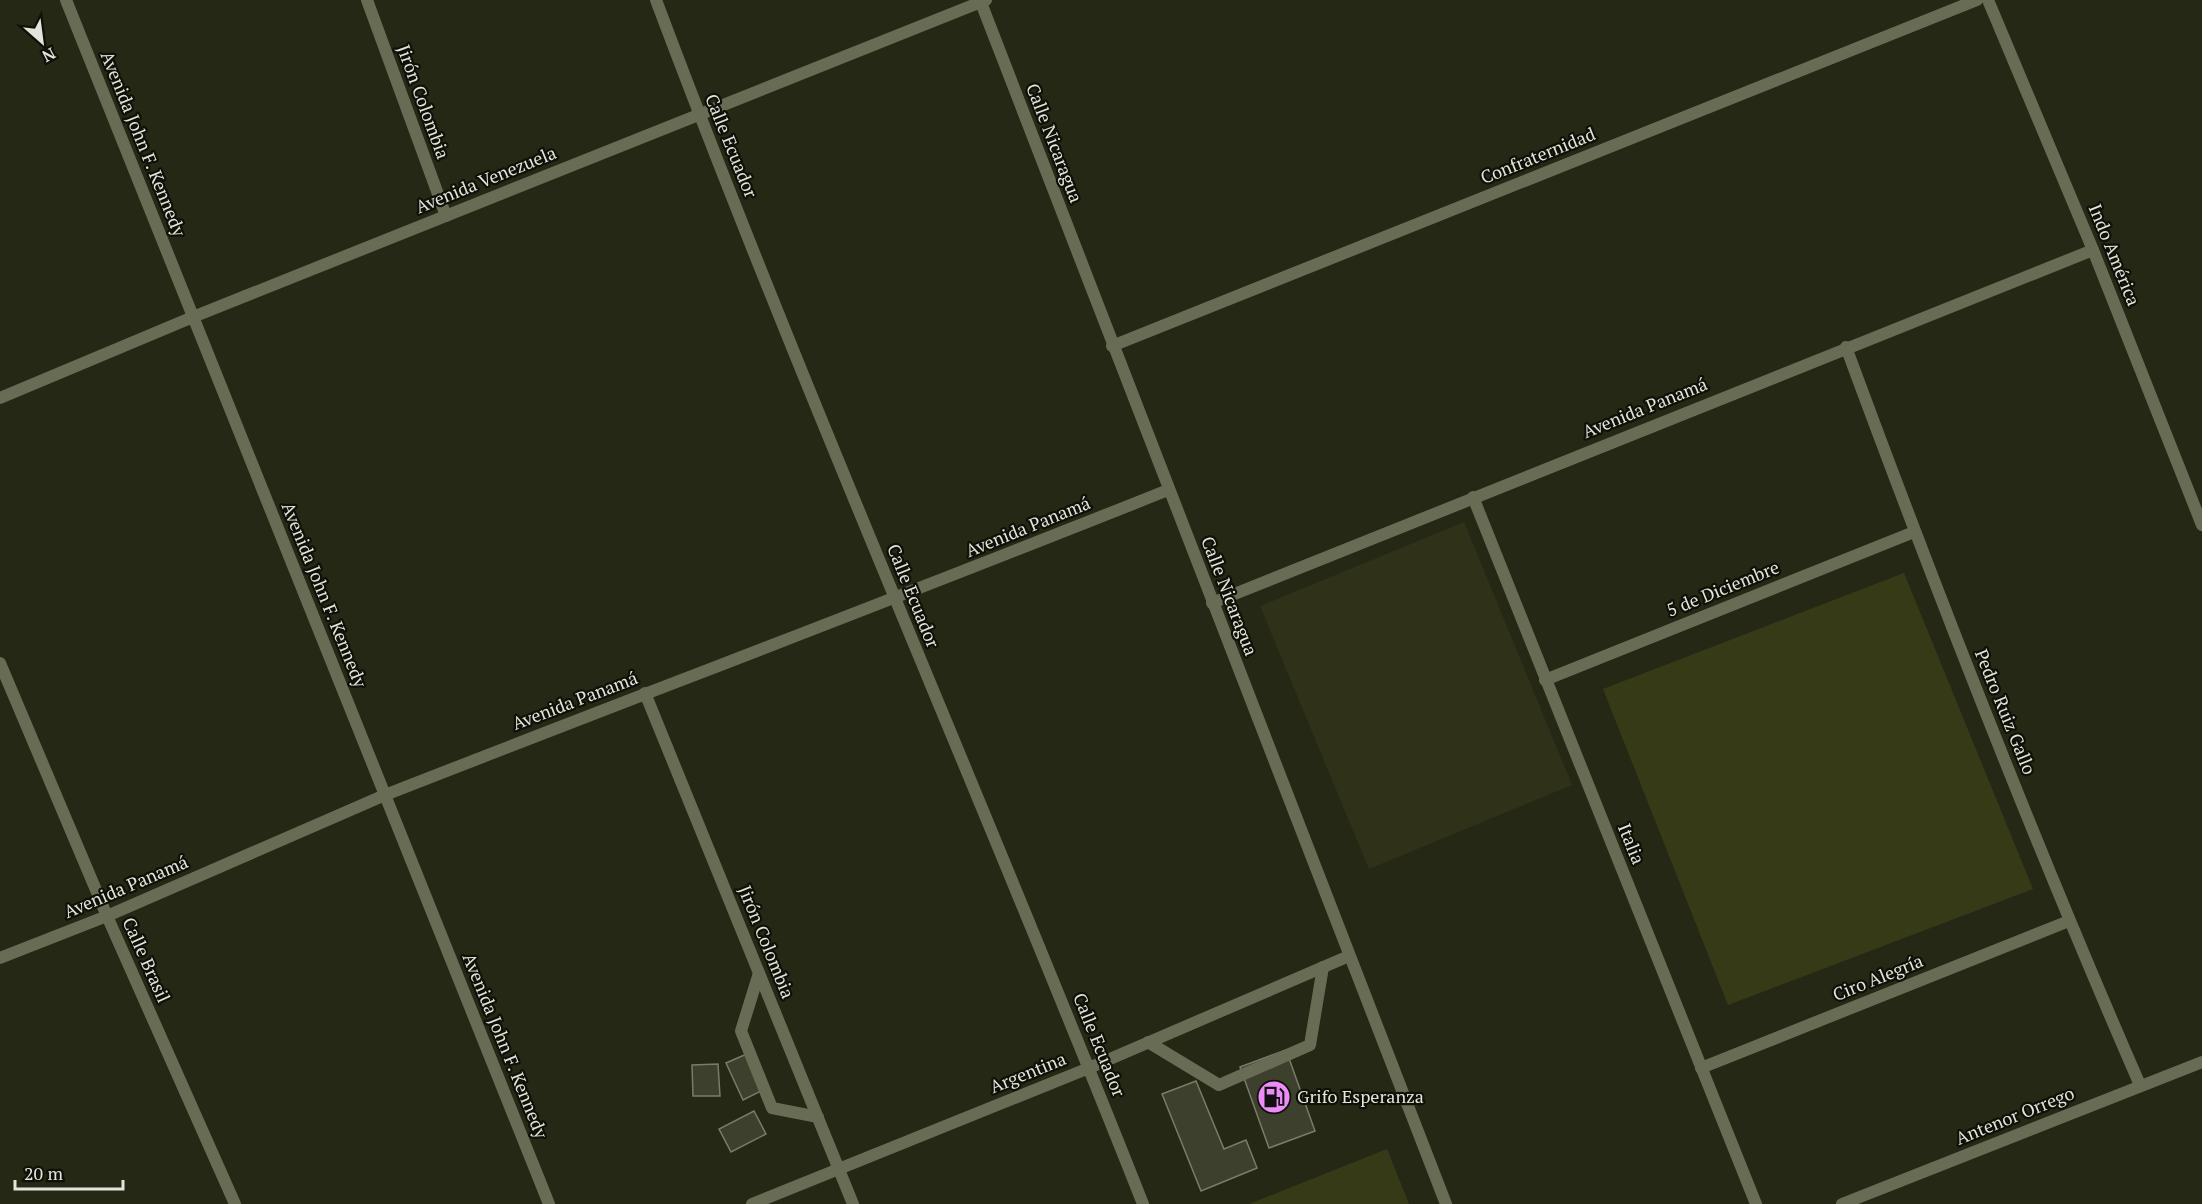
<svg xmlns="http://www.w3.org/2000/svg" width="2202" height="1204" font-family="'PT Serif',serif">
<rect width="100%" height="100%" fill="#262816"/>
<path fill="#2f3219" d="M1464 522 1572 785 1369 869 1260 606Z"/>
<g fill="#373a17">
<path d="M1904 573 2033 889 1728 1005 1603 689Z"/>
<path d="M1387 1149 1409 1204H1249Z"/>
</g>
<g fill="#3e402e" stroke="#7a7c68" stroke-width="1.5">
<path d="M1286 1050 1315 1131 1269 1148 1240 1067Z"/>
<path d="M749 1053 765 1089 743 1100 726 1063Z"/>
<path d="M718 1064 720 1096H693L692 1065Z"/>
<path d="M1196 1081 1224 1149 1246 1140 1257 1168 1201 1191 1162 1094Z"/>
<path d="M754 1111 766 1134 731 1152 719 1129Z"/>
</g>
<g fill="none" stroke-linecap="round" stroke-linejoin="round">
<g stroke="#696c55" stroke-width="12">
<path d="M759 973 741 1031 772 1108 818 1117"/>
<path d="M1148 1042 1219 1085 1310 1045 1323 967"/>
</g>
<g stroke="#696c55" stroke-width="12">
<path d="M367 0 446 216"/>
<path d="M656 0C808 405 984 801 1143 1204"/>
<path d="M980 0 1446 1204"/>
<path d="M1988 0 2093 250 2202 525"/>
<path d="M1112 346 1977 0"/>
<path d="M1846 347C1938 596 2034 842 2140 1085"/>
<path d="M0 398 193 317 986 0"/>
<path d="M1473 497 1756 1204"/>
<path d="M1212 603 2093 250"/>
<path d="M0 663 107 916 235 1204"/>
<path d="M1545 680 1914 532"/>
<path d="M645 693 853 1204"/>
<path d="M1701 1068 2069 921"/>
<path d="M549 1204 385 795C646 693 908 594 1168 490"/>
<path d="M752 1204 1089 1068 1349 956"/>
<path d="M1842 1204 2202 1062"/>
</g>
<path stroke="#696c55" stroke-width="12" d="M0 958 107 916 385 795 66 0"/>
</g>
<defs>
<symbol id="fuel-disc" viewBox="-11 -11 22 22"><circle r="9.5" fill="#ed8cf9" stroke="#0f1008"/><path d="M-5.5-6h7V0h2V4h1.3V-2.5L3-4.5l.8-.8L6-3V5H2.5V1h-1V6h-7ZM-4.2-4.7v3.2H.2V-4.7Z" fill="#111"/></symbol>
</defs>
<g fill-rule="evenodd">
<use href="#fuel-disc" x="1255" y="1078" width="38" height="38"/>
</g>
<g text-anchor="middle" stroke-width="4.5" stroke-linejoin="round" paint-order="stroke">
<g font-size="18" fill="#e3e5da" stroke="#0f1008">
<text transform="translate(423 102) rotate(70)" y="6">Jirón Colombia</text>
<text transform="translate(1054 143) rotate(69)" y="6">Calle Nicaragua</text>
<text transform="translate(143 144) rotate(68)" y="6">Avenida John F. Kennedy</text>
<text transform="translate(731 146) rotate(68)" y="6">Calle Ecuador</text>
<text transform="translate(1538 156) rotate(-22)" y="6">Confraternidad</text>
<text transform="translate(486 180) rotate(-22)" y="6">Avenida Venezuela</text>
<text transform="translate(2114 255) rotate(68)" y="6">Indo América</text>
<text transform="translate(1645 408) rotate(-22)" y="6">Avenida Panamá</text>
<text transform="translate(1028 527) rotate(-22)" y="6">Avenida Panamá</text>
<text transform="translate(1723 589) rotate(-22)" y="6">5 de Diciembre</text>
<text transform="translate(324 595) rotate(68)" y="6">Avenida John F. Kennedy</text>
<text transform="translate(913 596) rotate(68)" y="6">Calle Ecuador</text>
<text transform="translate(1229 596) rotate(69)" y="6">Calle Nicaragua</text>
<text transform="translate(575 701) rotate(-21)" y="6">Avenida Panamá</text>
<text transform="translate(2005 712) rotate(68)" y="6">Pedro Ruiz Gallo</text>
<text transform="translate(1631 844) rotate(68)" y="6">Italia</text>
<text transform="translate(126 887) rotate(-23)" y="6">Avenida Panamá</text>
<text transform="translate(766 942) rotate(68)" y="6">Jirón Colombia</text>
<text transform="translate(146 960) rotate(66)" y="6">Calle Brasil</text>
<text transform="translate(1878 978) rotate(-22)" y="6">Ciro Alegría</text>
<text transform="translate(1099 1045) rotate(68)" y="6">Calle Ecuador</text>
<text transform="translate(505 1046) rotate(68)" y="6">Avenida John F. Kennedy</text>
<text transform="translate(1028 1073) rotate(-22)" y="6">Argentina</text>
<text transform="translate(2015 1116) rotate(-22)" y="6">Antenor Orrego</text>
</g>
<g font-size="18" fill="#e3e5da" stroke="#0f1008" text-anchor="start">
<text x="1297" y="1103">Grifo Esperanza</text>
</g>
</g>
<g transform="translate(42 42) rotate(152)" stroke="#0f1008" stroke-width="4.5" paint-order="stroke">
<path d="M0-4.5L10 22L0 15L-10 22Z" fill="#e3e5da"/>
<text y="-9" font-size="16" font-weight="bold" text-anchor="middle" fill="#e3e5da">N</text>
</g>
<path d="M15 1180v9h108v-9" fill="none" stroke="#e3e5da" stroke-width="3"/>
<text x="24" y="1180" font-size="18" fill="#e3e5da" stroke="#0f1008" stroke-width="4.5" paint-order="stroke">20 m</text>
</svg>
